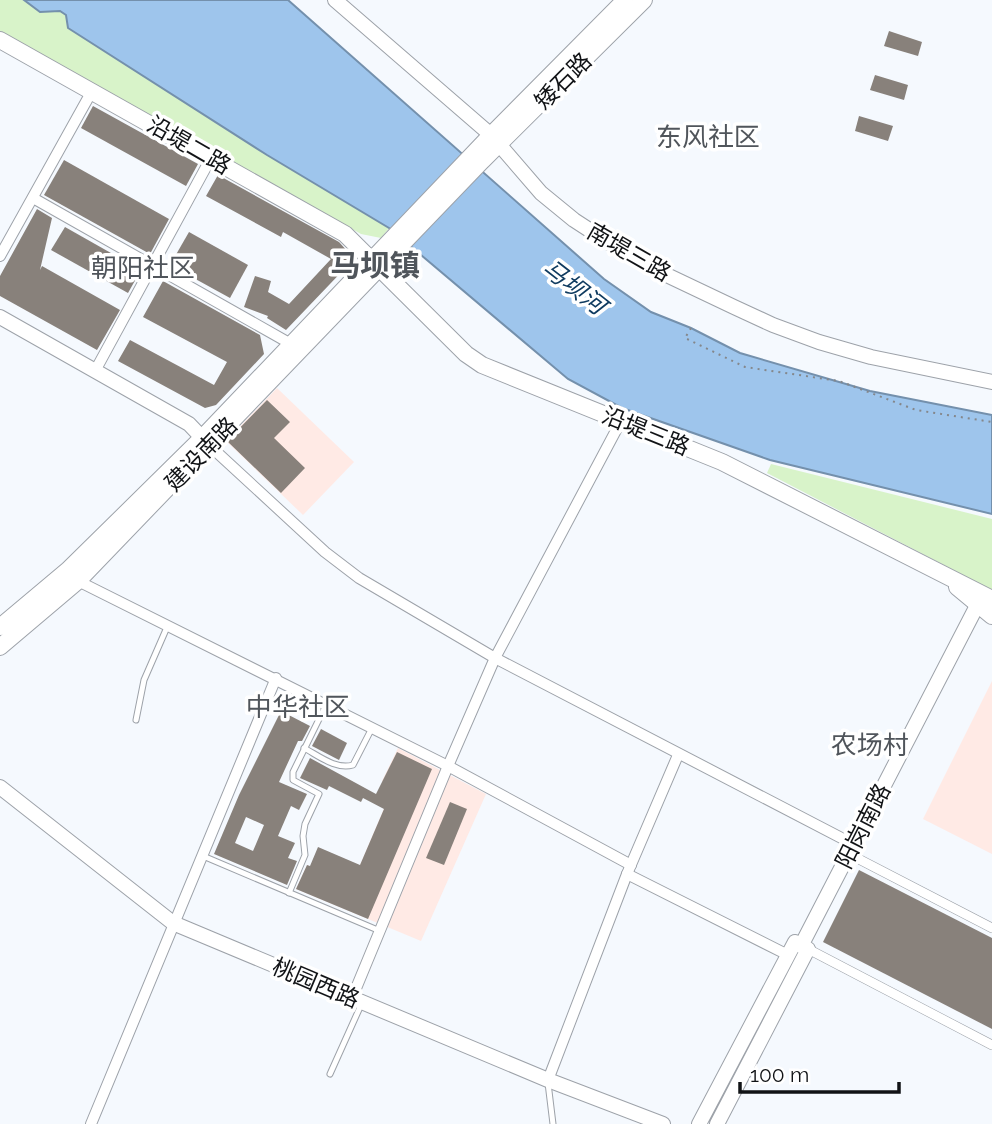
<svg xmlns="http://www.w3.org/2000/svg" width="992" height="1124" font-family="Raleway,'Noto Sans SC',sans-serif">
<rect width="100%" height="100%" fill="#f5f9fe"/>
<g fill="#ffeae5">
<path d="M277 388 354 462 303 515 226 441Z"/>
<path d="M992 681V854L923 819Z"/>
<path d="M398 748 486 794 421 941 296 889 307 865 352 884 393 787 382 781Z"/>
</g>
<g fill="#d8f3c9">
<path d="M0 0H24L40 12 60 11 389 228 381 238 361 234 0 31Z"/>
<path d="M771 464 992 519V590L767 473Z"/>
</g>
<path fill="#9ec5ec" stroke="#7490ac" stroke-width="2" d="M24 0H288L604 279 651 312 691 328 740 353 870 391 992 415V514L770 460 622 408 568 379 389 228 267 155 68 28 66 15 60 11 40 12Z"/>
<g fill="#88817b" fill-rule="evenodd">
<path d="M889 31 922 42 918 56 884 46Z"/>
<path d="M875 75 908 85 904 100 870 90Z"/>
<path d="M93 106 198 164 186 186 81 128Z"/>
<path d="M859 116 893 126 888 141 855 131Z"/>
<path d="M64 160 169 219 150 254 44 195Z"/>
<path d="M218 175 339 242 349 253 351 262 286 330 267 318 268 316 244 307 255 276 271 281 268 292 289 304 331 259 283 232 281 237 206 196Z"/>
<path d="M37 209 52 218 40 270 42 266 120 310 97 350 0 296V276Z"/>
<path d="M65 227 141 270 128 293 51 250Z"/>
<path d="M189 232 248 265 230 298 170 265Z"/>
<path d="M163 281 260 335 264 354 216 405 205 408 118 361 130 340 214 385 227 362 143 317Z"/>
<path d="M267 400 290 422 274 438 305 468 281 493 227 441Z"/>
<path d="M281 711 310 726 302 741H298L279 782 307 794 299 810 291 806 278 836 295 843 288 858 297 861 287 885 214 854 239 795ZM246 817 264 825 253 851 235 843Z"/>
<path d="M321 729 347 743 339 760 312 746Z"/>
<path d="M397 752 432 769 368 919 296 889 307 865 310 866 318 847 360 865 384 809 363 798 361 802 329 786 327 790 300 778 310 758 376 794Z"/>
<path d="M450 802 467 809 444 865 426 858Z"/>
<path d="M859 870 992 938V1029L823 942Z"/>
</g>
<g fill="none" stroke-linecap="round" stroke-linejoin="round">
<defs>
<g id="service">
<path d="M136 720 144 680 168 625"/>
<path d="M304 748C319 756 336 770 353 765L372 728"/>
<path d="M203 856 380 931"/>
<path d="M289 893 305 855 303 836 305 824 319 794 293 780V772L326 705"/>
<path d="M330 1074 361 1005"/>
<path d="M548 1083 553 1124"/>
</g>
<g id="pedestrian">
<path d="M849 854 992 928"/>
<path d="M808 949 992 1045"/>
</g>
<g id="minor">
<path d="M33 198 291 344"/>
<path d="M0 256 92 91"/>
<path d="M95 371 211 158"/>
<path d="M210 446 325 552 359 578 495 658 853 844"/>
<path d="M74 577 78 581 448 766 631 865"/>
<path d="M627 874 788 955"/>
<path d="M352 998 448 766 495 658 621 421"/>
<path d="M548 1080 627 874 678 755"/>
<path d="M91 1124 276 678"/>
</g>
<g id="tertiary">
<path d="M335 0 491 135 541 193 574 220 617 248 654 269 734 307 773 325 819 342 871 357 992 382"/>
<path d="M0 317 189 424 210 446"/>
<path d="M0 787 173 923 548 1080 663 1124"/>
<path d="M801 946 982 596"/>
<path d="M699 1124 795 942 808 949 717 1124"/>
</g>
<g id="secondary">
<path d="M0 40 345 234 466 354 482 365 722 462 992 599"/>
<path d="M957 587 992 616"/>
<path d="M0 627 68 570 202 438 491 135 625 0"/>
<path d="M0 647 78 581 482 161 644 0"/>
</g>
</defs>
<use href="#service" stroke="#9da2a9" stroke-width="7"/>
<use href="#pedestrian" stroke="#9da2a9" stroke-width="10"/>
<use href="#minor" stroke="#9da2a9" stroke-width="12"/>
<use href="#tertiary" stroke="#9da2a9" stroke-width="16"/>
<use href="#secondary" stroke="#9da2a9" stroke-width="18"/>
<path stroke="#84878b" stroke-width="2" stroke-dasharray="2 5" stroke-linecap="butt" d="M691 328 685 338 745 367 839 381 916 410 992 422"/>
<use href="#service" stroke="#fff" stroke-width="5"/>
<use href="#pedestrian" stroke="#fff" stroke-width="9"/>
<use href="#minor" stroke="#fff" stroke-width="10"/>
<use href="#tertiary" stroke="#fff" stroke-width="14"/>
<use href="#secondary" stroke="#fff" stroke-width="16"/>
</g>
<g text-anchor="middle" stroke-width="7" stroke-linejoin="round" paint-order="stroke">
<g font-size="23" fill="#111316" stroke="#fff">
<text transform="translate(563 81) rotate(-45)" y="8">矮石路</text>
<text transform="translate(189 145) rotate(30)" y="8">沿堤二路</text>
<text transform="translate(629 252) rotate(30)" y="8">南堤三路</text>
<text transform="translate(646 431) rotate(22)" y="8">沿堤三路</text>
<text transform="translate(201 454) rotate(-46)" y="8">建设南路</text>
<text transform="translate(863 826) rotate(-63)" y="8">阳岗南路</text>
<text transform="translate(316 983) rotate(23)" y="8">桃园西路</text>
</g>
<g font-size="24" font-style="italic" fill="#0f3b60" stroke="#fff">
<text transform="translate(574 287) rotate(38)" y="8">马坝河</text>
</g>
<g font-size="26" fill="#50555b" stroke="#fff">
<text x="708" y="146">东风社区</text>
<text x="143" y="277">朝阳社区</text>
<text x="298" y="716">中华社区</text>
<text x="870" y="754">农场村</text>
</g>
<g font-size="30" font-weight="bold" fill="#50555b" stroke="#fff">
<text x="375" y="276">马坝镇</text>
</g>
</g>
<path d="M740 1082v10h159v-10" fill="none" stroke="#111316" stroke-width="3.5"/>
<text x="750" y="1082" font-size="21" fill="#111316" stroke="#ffffff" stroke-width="5" paint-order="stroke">100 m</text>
</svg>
